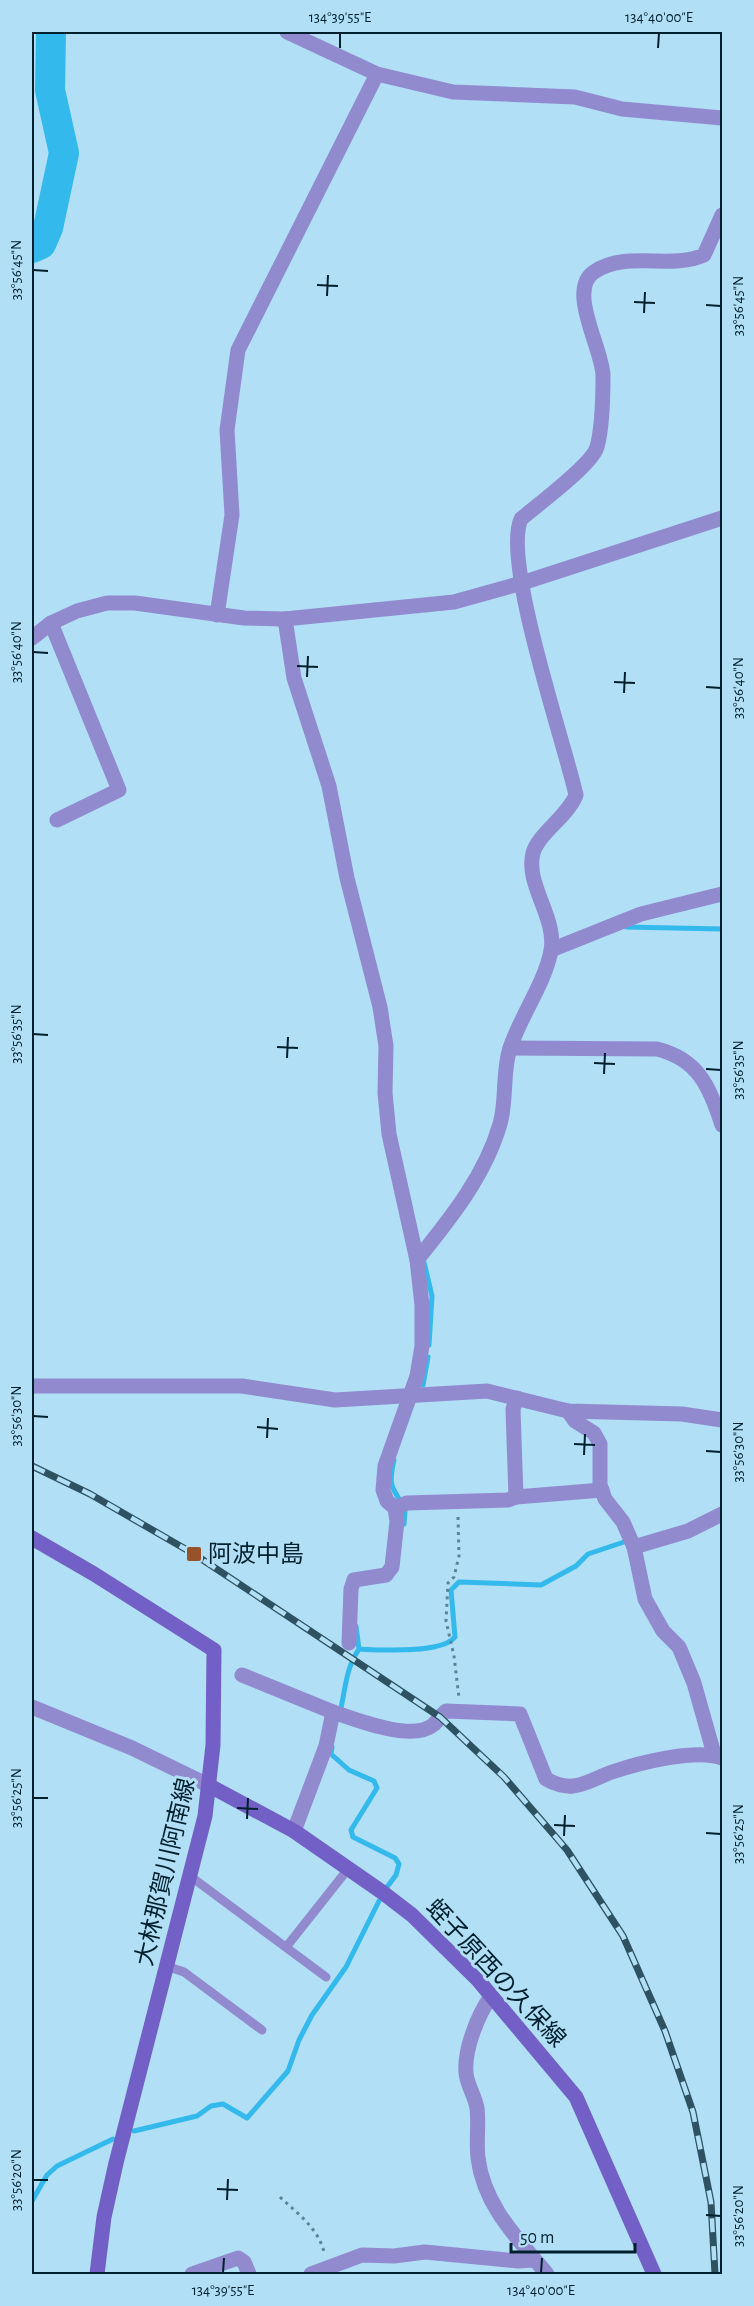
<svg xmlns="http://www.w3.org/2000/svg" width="754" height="2306" font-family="'Alegreya Sans','Noto Sans JP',sans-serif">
<rect width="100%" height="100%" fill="#b0dff6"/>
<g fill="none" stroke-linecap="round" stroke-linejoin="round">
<g stroke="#34b9ec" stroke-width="5">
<path d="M626 927 722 929"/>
<path d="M424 1262 432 1296 429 1345"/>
<path d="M423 1385 428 1357"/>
<path d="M394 1460C387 1492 394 1485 405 1511L404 1524"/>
<path d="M359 1649C379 1650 442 1654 455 1637L451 1590 459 1582 541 1585 576 1566 588 1554 624 1542"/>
<path d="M340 1712C346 1688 345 1670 359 1649L356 1626"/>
<path d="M332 1747 331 1754 349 1770 374 1781 377 1788 351 1830 353 1837 395 1858 399 1864 396 1875 387 1887"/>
<path d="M134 2131 197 2116 211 2106 223 2104 247 2118 288 2071 299 2040 312 2015 346 1967 379 1901"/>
<path d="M32 2201 47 2175 57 2166 113 2139"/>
</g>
<path stroke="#34b9ec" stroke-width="30" d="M32 248 41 244 48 228 64 153 50 90 51 32"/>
<g stroke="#5c8497" stroke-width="3" stroke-dasharray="3 4.5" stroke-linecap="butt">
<path d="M458 1517 459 1556 454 1577 448 1583 446 1621 454 1656 459 1698"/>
<path d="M280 2197C298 2214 318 2228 324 2252"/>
</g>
<g stroke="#928acf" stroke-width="9">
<path d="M190 1876 326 1977"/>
<path d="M287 1946 348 1869"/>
<path d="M166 1966 184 1972 262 2030"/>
</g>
<g stroke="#928acf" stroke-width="15">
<path d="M287 32 377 74 453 92 575 97 622 109 722 118"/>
<path d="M217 615 232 515 227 430 238 350 377 74"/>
<path d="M285 619 294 678 329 786 347 878 380 1007 386 1046 385 1093 389 1134 417 1260 422 1305V1346L417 1376 385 1466 383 1490 387 1501 395 1508 397 1521 392 1567 386 1575 354 1580 351 1589 349 1643"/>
<path d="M51 623 119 790 57 820"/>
<path d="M32 638 51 623 77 611 107 603H135L244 618 285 619 454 602 522 583"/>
<path d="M551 950 641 914 722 894"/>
<path d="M510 1048 657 1049C698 1059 710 1087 722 1125"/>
<path d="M417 1260C450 1219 485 1176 500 1124 507 1100 502 1073 510 1048 521 1015 544 985 551 951 557 917 525 885 533 853 538 834 568 816 576 795 564 741 502 561 521 519 537 505 592 465 597 447 602 429 603 394 603 375 602 348 567 290 594 272 626 250 671 270 704 255L722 215"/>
<path d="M32 1386H242L335 1400 487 1391 568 1411 682 1414 722 1420"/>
<path d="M517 1398 513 1409 516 1497 602 1490"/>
<path d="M568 1411 575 1421 594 1433 600 1444V1485L605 1499 623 1522 634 1547 645 1599 663 1631 679 1647 694 1683 714 1754"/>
<path d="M395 1508 407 1503 508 1500 516 1497"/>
<path d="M634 1547 688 1531 722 1514"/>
<path d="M242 1675 333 1712"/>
<path d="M32 1707 132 1748 210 1786"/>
<path d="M294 1831 326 1746 333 1712C357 1720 412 1742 433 1725 438 1721 441 1715 446 1711L520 1714 546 1779C555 1784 563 1787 573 1786 586 1785 600 1776 612 1772 639 1763 696 1748 722 1758"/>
<path d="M491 1996C478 2015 464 2049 466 2073 467 2085 475 2096 477 2108 479 2125 476 2141 478 2158 484 2206 518 2239 547 2274"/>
<path d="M192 2274 238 2258 244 2262 249 2274"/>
<path d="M311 2274 362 2255 394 2256 425 2252 518 2261 534 2260"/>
</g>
<path stroke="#928acf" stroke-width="15" d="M522 583 722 518"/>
<g stroke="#7360c6" stroke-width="15">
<path d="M32 1538 94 1574 214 1650 213 1745 205 1816 116 2163 104 2217 97 2274"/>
<path d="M210 1786 294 1831 382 1892 412 1915 478 1980 576 2097 654 2274"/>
</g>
<defs>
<path id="rail" d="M32 1466 90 1494 194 1554 440 1717 504 1777 567 1850 623 1936 665 2031 693 2112 711 2202 715 2274"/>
</defs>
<use href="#rail" stroke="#2e5262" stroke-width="7"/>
<use href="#rail" stroke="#b0dff6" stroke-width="4.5" stroke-dasharray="14" stroke-linecap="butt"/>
</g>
<path fill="none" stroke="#00202e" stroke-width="2" d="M340 48V33M658 48 659 33M33 270 48 271M317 285 338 286M327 296 328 275M634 302 655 303M706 305 721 306M644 313 645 292M33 652 48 653M297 666 318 667M307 677 308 656M614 682 635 683M706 687 721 688M624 693 625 672M33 1034 48 1035M277 1047 298 1048M287 1058 288 1037M594 1063 615 1064M706 1069 721 1070M604 1074 605 1053M33 1416 48 1417M257 1427 278 1429M267 1438 268 1418M574 1444 595 1445M706 1451 721 1452M584 1455 585 1434M33 1798H48M237 1808 258 1809M247 1819 248 1798M554 1825 575 1826M706 1833 721 1834M564 1836 565 1815M33 2180H48M217 2189 238 2190M227 2200 228 2179M706 2215 721 2216M223 2273 224 2258M541 2273 542 2258"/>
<rect fill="#985229" stroke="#b0dff6" stroke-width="2" x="186" y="1546" width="16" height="16" rx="3"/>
<g text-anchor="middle" stroke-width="6" stroke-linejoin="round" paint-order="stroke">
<g font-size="24" fill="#00202e" stroke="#b0dff6" text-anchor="start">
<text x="208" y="1562">阿波中島</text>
</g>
<g font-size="24" fill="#00202e" stroke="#b0dff6">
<text transform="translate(165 1872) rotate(-77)" y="8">大林那賀川阿南線</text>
<text transform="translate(496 1973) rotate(47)" y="8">蛭子原西の久保線</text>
</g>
</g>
<rect width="754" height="2306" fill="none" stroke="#b0dff6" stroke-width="66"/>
<path d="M511 2243v9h124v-9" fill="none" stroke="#00202e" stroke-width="3"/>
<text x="520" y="2243" font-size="18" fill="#00202e" stroke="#b0dff6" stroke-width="4.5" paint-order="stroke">50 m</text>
<rect x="33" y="33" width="688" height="2240" fill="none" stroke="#00202e" stroke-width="2"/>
<g font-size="15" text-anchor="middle" fill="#00202e">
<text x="340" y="22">134°39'55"E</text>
<text x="659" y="22">134°40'00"E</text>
<text transform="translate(16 270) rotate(-90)" y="5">33°56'45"N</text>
<text transform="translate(738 306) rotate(-90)" y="5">33°56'45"N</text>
<text transform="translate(16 652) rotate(-90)" y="5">33°56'40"N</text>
<text transform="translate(738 688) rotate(-90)" y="5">33°56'40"N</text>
<text transform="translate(16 1034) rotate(-90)" y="5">33°56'35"N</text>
<text transform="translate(738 1070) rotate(-90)" y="5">33°56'35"N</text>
<text transform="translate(16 1416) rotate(-90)" y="5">33°56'30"N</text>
<text transform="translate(738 1452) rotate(-90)" y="5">33°56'30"N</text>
<text transform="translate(16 1798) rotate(-90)" y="5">33°56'25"N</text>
<text transform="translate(738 1834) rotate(-90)" y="5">33°56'25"N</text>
<text transform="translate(16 2180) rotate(-90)" y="5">33°56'20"N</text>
<text transform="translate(738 2216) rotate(-90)" y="5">33°56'20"N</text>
<text x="223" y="2295">134°39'55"E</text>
<text x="541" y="2295">134°40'00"E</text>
</g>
</svg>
